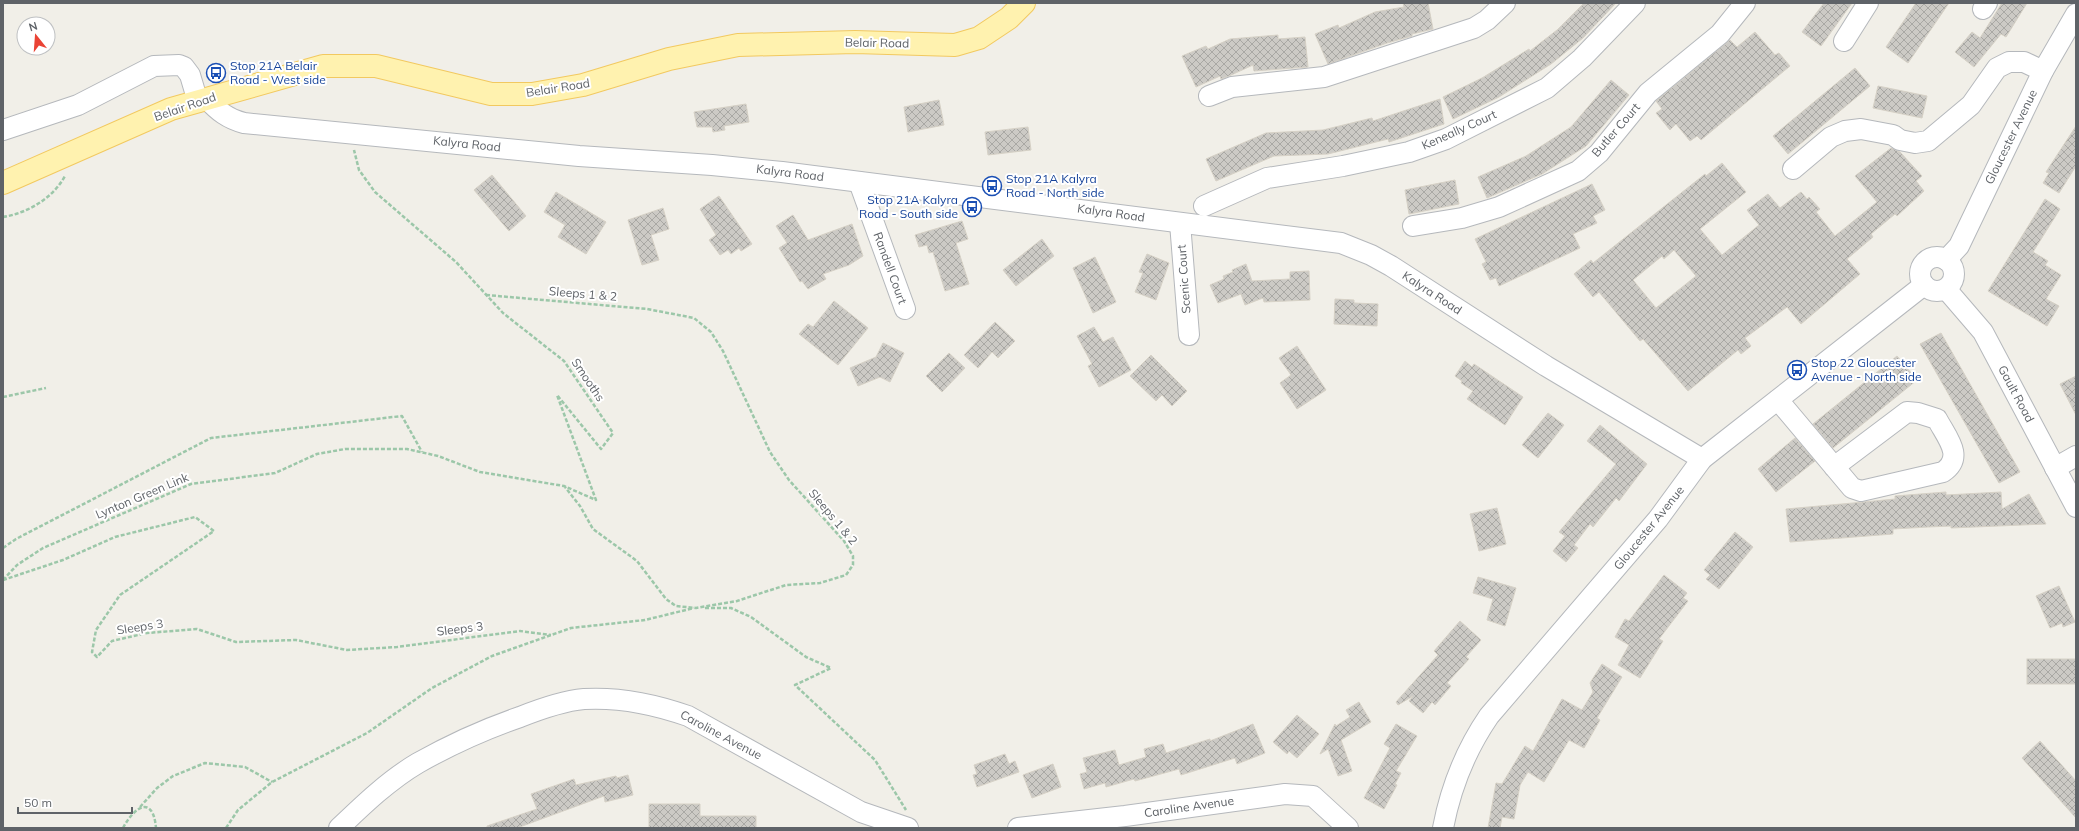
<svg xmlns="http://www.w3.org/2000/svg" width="2079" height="831" font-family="Mulish,sans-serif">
<defs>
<pattern id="building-cross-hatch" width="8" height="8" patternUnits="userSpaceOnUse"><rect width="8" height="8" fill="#cccac5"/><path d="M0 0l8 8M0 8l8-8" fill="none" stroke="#a9a8a4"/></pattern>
</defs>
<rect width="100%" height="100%" fill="#f1efe8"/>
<g fill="url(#building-cross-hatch)" stroke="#d6d1c6" fill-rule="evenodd">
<path d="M1403 3H1428L1433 29 1412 34V36L1387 43 1328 64 1315 34 1338 25 1339 28 1375 12 1404 7Z"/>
<path d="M1584 3H1616L1583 38 1551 64 1499 97 1453 119 1443 97 1482 78 1529 49 1530 51 1557 30Z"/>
<path d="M1824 3H1852L1821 46 1802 32Z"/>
<path d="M1916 3H1949L1908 63 1886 47Z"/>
<path d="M2002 3H2027L2006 37 2001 34 1974 67 1955 52 1972 32 1980 38Z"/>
<path d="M1755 32 1775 55 1779 53 1790 66 1701 140 1697 136 1690 141 1676 124 1670 130 1656 113 1662 109 1656 101 1730 40 1737 47Z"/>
<path d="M1278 35V39L1305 37 1308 67 1254 71 1253 65 1229 76 1221 79 1220 76 1196 87 1182 56 1206 46 1208 49 1230 39Z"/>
<path d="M1855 68 1870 86 1788 154 1773 136Z"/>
<path d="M1611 80 1629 95 1586 146 1542 174 1487 198 1478 177 1526 156 1571 127Z"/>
<path d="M1878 86 1927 96 1922 118 1873 108Z"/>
<path d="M1440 99 1444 124 1389 142 1388 139 1328 154 1274 156 1216 181 1206 159 1266 133 1323 130 1372 118 1373 121Z"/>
<path d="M939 100 944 125 908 132 904 107Z"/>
<path d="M746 104 749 122 724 126 725 130 713 132 712 127H697L694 112Z"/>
<path d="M2076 126V166L2059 193 2043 183 2049 173 2046 172Z"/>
<path d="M1028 127 1031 150 988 155 985 132Z"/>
<path d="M1891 148 1900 152 1922 176 1916 181 1924 191 1897 216 1895 214 1871 234 1873 237 1847 259 1860 274 1801 324 1787 307 1745 338 1751 346 1741 354 1738 350 1688 391 1643 339 1640 341 1599 292 1593 297 1574 274 1591 260 1593 263 1705 174 1706 176 1722 163 1746 192 1700 229 1722 255 1759 225 1747 210 1768 194 1780 208 1801 192 1807 199 1809 197 1820 209 1816 212 1835 236 1877 202 1855 176ZM1674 250 1696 276 1656 308 1633 280 1662 256 1664 259Z"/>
<path d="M492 175 526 216 509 231 474 190Z"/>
<path d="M1455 180 1459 204 1409 214 1405 190Z"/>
<path d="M1592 184 1605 210 1593 216 1597 223 1573 234 1580 248 1499 286 1496 278 1490 280 1482 264 1486 262 1475 239Z"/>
<path d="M556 192 606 222 586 254 558 237 565 225 544 212Z"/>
<path d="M719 196 752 244 741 251 739 248 731 254 728 250 720 255 709 240 716 235 700 209Z"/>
<path d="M2045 199 2060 209 2033 252 2048 261 2045 265 2061 275 2046 299 2059 306 2047 326 1988 291Z"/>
<path d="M663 208 669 229 651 235 659 260 642 265 628 220Z"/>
<path d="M793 215 808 240 852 224 863 256 849 265 823 274 826 279 808 289 802 281 800 282 779 248 787 243 776 226Z"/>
<path d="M962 221 968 239 956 243 969 284 945 291 933 252 929 253 927 245 919 247 915 235Z"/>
<path d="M1042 239 1054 256 1016 286 1003 270Z"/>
<path d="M1147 254 1169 263 1156 300 1135 292 1143 273 1139 272Z"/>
<path d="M1095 257 1116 302 1093 313 1073 268Z"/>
<path d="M1246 264 1252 281 1290 279V272L1309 271 1310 300 1264 302 1263 298 1245 305 1241 294 1218 303 1210 285 1224 279 1223 276 1233 272 1232 270Z"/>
<path d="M1335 299 1354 300V303L1378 304 1377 326 1334 324Z"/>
<path d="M834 301 868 328 838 365 799 334 808 324 813 327Z"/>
<path d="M995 322 1015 341 998 358 992 352 978 368 964 355Z"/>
<path d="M1094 327 1103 342 1113 337 1131 370 1099 387 1088 366 1092 364 1077 336Z"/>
<path d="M1941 333 2020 472 1999 483 1920 344Z"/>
<path d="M883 343 904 353 890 382 880 377 858 386 850 368 876 357Z"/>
<path d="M1297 346 1326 390 1297 409 1280 383 1291 375 1279 358Z"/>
<path d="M949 353 965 368 942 392 926 376Z"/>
<path d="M1151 355 1187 391 1172 406 1162 395 1156 401 1130 376Z"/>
<path d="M1897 356 1917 380 1833 448 1813 424Z"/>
<path d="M1465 361 1472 367 1474 364 1523 397 1505 425 1467 399 1473 391 1461 383 1462 381 1455 376Z"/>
<path d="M2076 376V415L2060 384Z"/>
<path d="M1548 413 1564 425 1538 458 1522 445Z"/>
<path d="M1600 425 1647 464 1619 501 1616 498 1593 527 1590 524 1574 545 1578 548 1566 562 1553 551 1565 536 1559 532 1616 464 1587 441Z"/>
<path d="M1795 438 1815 461 1776 492 1758 469Z"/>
<path d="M1946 492V495L2001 492 2002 509 2029 494 2046 524 1951 528V526L1928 527 1893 529V534L1790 542 1786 509 1864 502 1895 499V496Z"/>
<path d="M1497 508 1506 544 1479 551 1470 514Z"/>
<path d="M1735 532 1753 547 1719 589 1706 579 1710 575 1704 570Z"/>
<path d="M1664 575 1687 593 1683 598 1688 601 1659 639 1663 641 1640 678 1618 665 1629 645 1615 637 1625 619 1629 621Z"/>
<path d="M1478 577 1516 588 1505 626 1487 620 1493 599 1473 593Z"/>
<path d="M2059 586 2075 622 2063 627 2062 623 2050 628 2036 596Z"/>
<path d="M1460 621 1481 640 1466 657 1469 659 1447 683 1451 686 1435 705 1432 702 1423 713 1409 701 1413 696 1398 705 1396 702 1438 655 1434 651Z"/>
<rect x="2027" y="659" width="49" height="25"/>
<path d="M1602 664 1622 677 1597 718 1600 720 1584 748 1569 740 1544 782 1528 772 1520 785 1514 819 1502 817 1500 828H1488L1496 783 1502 784 1525 746 1533 751 1562 699 1582 710 1593 692 1590 683Z"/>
<path d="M1359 702 1371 722 1341 740 1352 771 1338 776 1328 749 1320 754 1335 724 1336 726 1350 717 1346 710Z"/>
<path d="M1297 715 1319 734 1297 758 1289 751 1287 754 1273 742Z"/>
<path d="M1253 724 1265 753 1237 764 1235 758 1181 775 1179 769 1135 781 1134 779 1106 787 1105 783 1084 789 1080 774 1087 772 1083 758 1115 750 1119 765 1146 757 1144 749 1163 744 1166 753 1210 739V741Z"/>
<path d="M1396 724 1417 736 1396 771 1401 773 1395 784 1397 785 1384 809 1364 798 1390 748 1384 744Z"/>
<path d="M2040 741 2076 781V818L2022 758Z"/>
<path d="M1005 754 1009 764 1015 761 1019 772 977 787 973 775 977 774 974 765Z"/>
<path d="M1053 764 1061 787 1032 798 1023 775Z"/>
<path d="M628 775 633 795 605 802 604 796 517 828H487V826L537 809 531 794 574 779 576 785 616 776 617 778Z"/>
<path d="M649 804H700V816H756V828H649Z"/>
</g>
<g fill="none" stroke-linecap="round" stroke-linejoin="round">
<defs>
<g id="minor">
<path d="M1983 9 1987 3"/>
<path d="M1844 41 1868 3"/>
<path d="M1209 96 1232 87 1324 77 1474 28 1487 20 1505 3"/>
<path d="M207 99C218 111 228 119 244 123L579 156 712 165 782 172 1341 243 1371 255 1391 266 1546 366 1702 459"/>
<path d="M3 130 78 105 154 66 179 65 184 67 190 75 198 102"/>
<path d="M1793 169 1831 137 1845 131 1861 129 1893 135 1900 140 1915 143 1928 141 1971 105 1997 68 2009 62H2024L2043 71"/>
<path d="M859 182 905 309"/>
<path d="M1204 206 1267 178 1343 166 1409 152 1446 139 1547 88 1582 58 1635 3"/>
<path d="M1180 223 1189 335"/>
<path d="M1413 226 1462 218 1499 207 1578 171 1599 153 1648 93 1720 34 1745 3"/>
<circle cx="1937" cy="274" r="17"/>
<path d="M1946 260 1959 246 2043 71 2076 14"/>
<path d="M1946 289 1983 332 2076 507"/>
<path d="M1778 400 1852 488 1861 491 1943 472C1965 457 1947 438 1937 419L1918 413 1907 412 1834 467"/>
<path d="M2055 468 2076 456"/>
<path d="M339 828C363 805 389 780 418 763 450 745 485 729 520 717 540 709 562 701 584 699 619 697 654 704 688 716L861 812 908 828"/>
<path d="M1018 828 1125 816 1285 794 1313 796 1348 828"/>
<path d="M1443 828C1451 786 1465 751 1489 716L1658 519 1702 459 1924 285"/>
</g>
<path id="major" d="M3 183 171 109 323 66H376L491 94H532L583 85 669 59 738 45 855 42 955 45 979 38 1009 18 1024 3"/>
</defs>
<use href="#minor" stroke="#b5b8bc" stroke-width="22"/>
<use href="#major" stroke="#f2c960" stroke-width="24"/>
<g stroke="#9cc7a9" stroke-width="2.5" stroke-dasharray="4 2" stroke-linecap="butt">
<path d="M3 217C28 213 53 198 65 176"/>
<path d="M486 295 647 309 694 318 711 332 723 351 770 452 789 480 844 541 853 556V565L846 575 820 583 786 585 737 601 696 608 676 606 666 599 637 561 593 529 580 506 565 487"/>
<path d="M3 397 46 388"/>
<path d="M3 548 16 539 211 438 402 416 422 452"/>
<path d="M3 580 17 565 43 548 191 484 275 473 317 454 345 449H407L438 456 480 472 564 486 596 500 557 395 601 449 613 433 564 361 503 313 456 262 375 192 359 170 354 150"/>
<path d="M3 580 63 560 115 537 195 517 214 531 120 595 96 630 92 652 97 657 112 641 147 633 197 629 236 642 296 640 347 650 397 647 520 631 551 635"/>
<path d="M705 608H731L751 617 806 657 831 668 795 685 875 760 906 810"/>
<path d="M140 807 157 788 173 776 205 763 245 767 272 782"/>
<path d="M123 828C134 807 153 794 156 828"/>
<path d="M226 828 238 810 272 782 367 733 432 688 492 656 571 628 645 620 694 608"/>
</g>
<use href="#minor" stroke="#fff" stroke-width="20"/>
<use href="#major" stroke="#fff2af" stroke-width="22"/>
</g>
<defs>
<symbol id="bus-ring" viewBox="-11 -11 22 22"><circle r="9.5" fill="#fff" stroke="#1a4fb4" stroke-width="1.5"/><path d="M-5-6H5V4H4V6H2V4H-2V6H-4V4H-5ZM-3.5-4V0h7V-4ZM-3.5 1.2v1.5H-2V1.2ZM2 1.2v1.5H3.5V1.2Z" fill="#1a4fb4"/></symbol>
</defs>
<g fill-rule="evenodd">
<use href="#bus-ring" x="205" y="62" width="22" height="22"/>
<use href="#bus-ring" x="981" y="175" width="22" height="22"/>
<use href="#bus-ring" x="961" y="196" width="22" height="22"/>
<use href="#bus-ring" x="1786" y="359" width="22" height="22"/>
</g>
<g text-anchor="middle" stroke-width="4" stroke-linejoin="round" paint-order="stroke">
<g font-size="12" fill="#5f6368" stroke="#fff">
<text transform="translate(877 43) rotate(1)" y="4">Belair Road</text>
<text transform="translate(558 88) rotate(-9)" y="4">Belair Road</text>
<text transform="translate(185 107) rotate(-19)" y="4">Belair Road</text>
<text transform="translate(1459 130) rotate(-24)" y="4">Keneally Court</text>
<text transform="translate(1616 130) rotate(-49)" y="4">Butler Court</text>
<text transform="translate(2011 137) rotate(-64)" y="4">Gloucester Avenue</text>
<text transform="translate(467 144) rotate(6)" y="4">Kalyra Road</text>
<text transform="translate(790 173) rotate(7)" y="4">Kalyra Road</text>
<text transform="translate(1111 213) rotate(8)" y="4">Kalyra Road</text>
<text transform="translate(890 268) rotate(70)" y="4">Randell Court</text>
<text transform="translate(1184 279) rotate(-94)" y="4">Scenic Court</text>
<text transform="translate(1432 293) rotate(33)" y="4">Kalyra Road</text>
<text transform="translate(583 294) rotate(5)" y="4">Sleeps 1 &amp; 2</text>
<text transform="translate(588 380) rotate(56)" y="4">Smooths</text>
<text transform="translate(2016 394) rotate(62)" y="4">Gault Road</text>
<text transform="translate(142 496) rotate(-23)" y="4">Lynton Green Link</text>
<text transform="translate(833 517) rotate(50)" y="4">Sleeps 1 &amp; 2</text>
<text transform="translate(1649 528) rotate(-51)" y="4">Gloucester Avenue</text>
<text transform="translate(140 627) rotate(-9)" y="4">Sleeps 3</text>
<text transform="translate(460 629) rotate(-7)" y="4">Sleeps 3</text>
<text transform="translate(721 735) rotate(28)" y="4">Caroline Avenue</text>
<text transform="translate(1189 807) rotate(-8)" y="4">Caroline Avenue</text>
</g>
<g font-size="12" fill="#164399" stroke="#fff" text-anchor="start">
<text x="230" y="70">Stop 21A Belair<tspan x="230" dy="14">Road - West side</tspan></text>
<text x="1006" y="183">Stop 21A Kalyra<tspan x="1006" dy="14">Road - North side</tspan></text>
<text x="958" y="204" text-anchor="end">Stop 21A Kalyra<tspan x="958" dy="14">Road - South side</tspan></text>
<text x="1811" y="367">Stop 22 Gloucester<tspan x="1811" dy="14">Avenue - North side</tspan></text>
</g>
</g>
<rect width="2079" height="831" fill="none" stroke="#5f6368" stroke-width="8"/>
<g transform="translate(36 36) rotate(343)"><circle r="19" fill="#ffffff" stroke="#bfc1c3"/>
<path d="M0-3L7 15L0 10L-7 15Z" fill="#ea4335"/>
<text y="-6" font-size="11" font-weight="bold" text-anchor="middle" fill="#5f6368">N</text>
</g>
<path d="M18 807v6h114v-6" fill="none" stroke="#5f6368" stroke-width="2"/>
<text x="24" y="807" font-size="12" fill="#5f6368" stroke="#ffffff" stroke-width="3" paint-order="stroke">50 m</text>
</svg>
